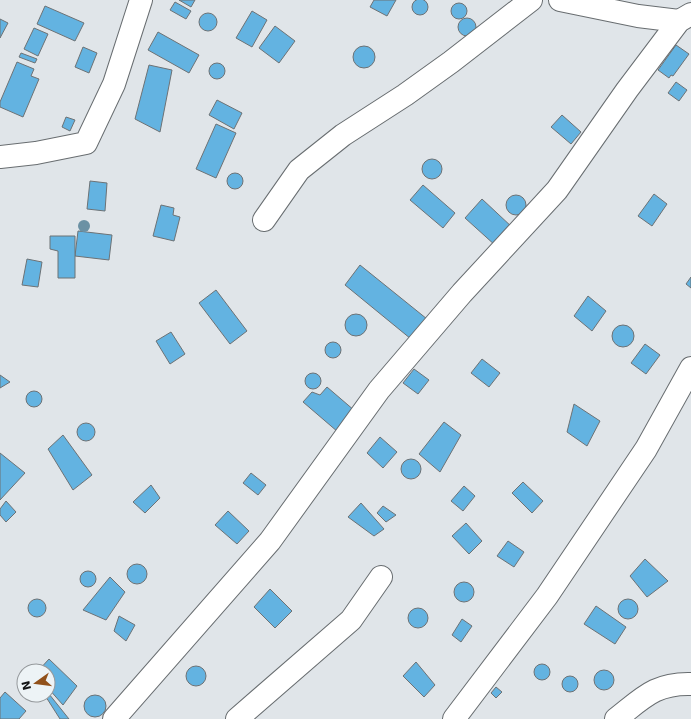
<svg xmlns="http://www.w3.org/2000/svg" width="691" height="719" font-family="'DejaVu Sans',sans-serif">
<rect width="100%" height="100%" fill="#e0e5e9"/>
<g fill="#63b3e1" stroke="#6d7275">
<circle cx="420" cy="7" r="8"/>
<path d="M179 0H195L191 7Z"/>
<path d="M374 0H396L387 16 370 7Z"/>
<path d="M175 2 191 11 186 19 170 10Z"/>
<circle cx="459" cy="11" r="8"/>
<path d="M45 6 84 23 75 41 37 24Z"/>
<path d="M252 11 267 20 252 47 236 38Z"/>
<circle cx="208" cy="22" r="9"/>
<circle cx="467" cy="27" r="9"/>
<path d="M0 19 8 23 0 38Z"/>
<path d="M275 26 295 41 279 63 259 48Z"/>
<path d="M34 28 48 34 38 56 24 49Z"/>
<path d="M158 32 199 55 189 73 148 50Z"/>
<path d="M676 45 689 54 673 76 671 75 669 78 658 70Z"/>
<circle cx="364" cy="57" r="11"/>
<path d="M83 47 97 53 89 73 75 67Z"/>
<path d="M21 53 37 59 35 63 19 57Z"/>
<path d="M17 62 34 69 31 76 39 79 23 117 0 107V102Z"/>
<circle cx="217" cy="71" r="8"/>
<path d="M149 65 172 70 160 132 135 119Z"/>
<path d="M676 82 687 90 679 101 668 93Z"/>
<path d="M217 100 242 113 234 129 209 115Z"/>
<path d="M562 115 581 132 571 144 551 127Z"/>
<path d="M66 117 75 120 70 131 62 127Z"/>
<path d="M216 124 236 133 216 178 196 169Z"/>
<circle cx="432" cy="169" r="10"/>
<circle cx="235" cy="181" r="8"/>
<path d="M90 181 107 183 105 211 87 209Z"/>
<path d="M423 185 455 213 443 228 410 200Z"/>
<path d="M654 194 667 204 652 226 638 216Z"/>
<circle cx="516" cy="205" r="10"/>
<path d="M482 199 513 228 496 246 465 218Z"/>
<path d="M161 205 174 208 173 215 180 217 174 241 153 236Z"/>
<path d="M78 231 112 235 109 260 75 256Z"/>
<path d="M50 236H75V278H58V251L50 249Z"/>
<path d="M27 259 42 262 38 287 22 285Z"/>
<path d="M360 265 427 319 411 339 345 285Z"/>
<path d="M691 277V288L686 284Z"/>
<path d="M216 290 247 331 230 344 199 303Z"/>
<path d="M588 296 606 311 592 331 574 316Z"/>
<circle cx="356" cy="325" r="11"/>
<circle cx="623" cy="336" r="11"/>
<path d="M171 332 185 354 170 364 156 341Z"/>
<circle cx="333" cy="350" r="8"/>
<path d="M645 344 660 355 646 374 631 363Z"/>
<path d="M482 359 500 373 489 387 471 373Z"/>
<path d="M414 369 429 380 418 394 403 383Z"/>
<circle cx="313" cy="381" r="8"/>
<path d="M0 375 10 382 0 388Z"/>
<path d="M327 387 355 411 338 432 303 402 312 392 320 395Z"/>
<circle cx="34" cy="399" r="8"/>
<path d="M574 404 600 421 587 446 567 432Z"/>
<path d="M444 422 461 435 440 472 419 454Z"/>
<circle cx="86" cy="432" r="9"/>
<path d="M63 435 92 475 73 490 48 449Z"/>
<path d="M380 437 397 452 383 468 367 453Z"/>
<path d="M0 453 25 473 0 500Z"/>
<circle cx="411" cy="469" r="10"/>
<path d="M251 473 266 485 258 495 243 483Z"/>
<path d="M523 482 543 501 532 513 512 493Z"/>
<path d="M151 485 160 498 145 513 133 502Z"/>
<path d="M464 486 475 496 463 511 451 501Z"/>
<path d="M6 501 16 512 6 522 0 515V509Z"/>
<path d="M361 503 384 529 374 536 348 517Z"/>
<path d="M383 506 396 515 386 522 377 513Z"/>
<path d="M228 511 249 531 237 544 215 525Z"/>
<path d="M466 523 482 541 469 554 452 536Z"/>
<path d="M508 541 524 552 514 567 497 556Z"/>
<path d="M645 559 668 581 647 597 630 576Z"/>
<circle cx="137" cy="574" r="10"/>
<circle cx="88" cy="579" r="8"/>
<path d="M110 577 125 592 106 620 83 610Z"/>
<circle cx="464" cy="592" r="10"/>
<path d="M270 589 292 611 275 628 254 607Z"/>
<circle cx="37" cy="608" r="9"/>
<circle cx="628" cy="609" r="10"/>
<path d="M596 606 626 627 615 644 584 624Z"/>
<circle cx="418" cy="618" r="10"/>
<path d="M119 616 135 625 126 641 114 631Z"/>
<path d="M462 619 472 626 461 642 452 635Z"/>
<path d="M49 659 77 686 63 705 48 688V671H38Z"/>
<path d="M416 662 435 685 424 697 403 676Z"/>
<circle cx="542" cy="672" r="8"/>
<circle cx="196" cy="676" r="10"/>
<circle cx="604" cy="680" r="10"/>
<circle cx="570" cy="684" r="8"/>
<path d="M496 687 502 692 496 698 491 693Z"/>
<path d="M5 692 26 711 19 719H0V698Z"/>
<path d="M49 694 69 719H60L46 697Z"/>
<circle cx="95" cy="706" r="11"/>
</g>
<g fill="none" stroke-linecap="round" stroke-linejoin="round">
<defs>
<g id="street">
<path d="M560 0 638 16 679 21"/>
<path d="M0 157 36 153 86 143 114 84 141 0"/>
<path d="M264 220 299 170 343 135 405 95 451 62 531 0"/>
<path d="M114 719 270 541 379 390 462 293 557 190 627 90 679 21 691 14"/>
<path d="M237 719 351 620 381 577"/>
<path d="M454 719 547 596 646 449 691 368"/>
<path d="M616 719C643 698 655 683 691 684"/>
</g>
</defs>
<use href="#street" stroke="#686d70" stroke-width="24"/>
<use href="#street" stroke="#fff" stroke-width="22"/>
</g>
<circle fill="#6b91a4" cx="84" cy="226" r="6"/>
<g transform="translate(36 683) rotate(256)"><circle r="19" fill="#edf3f6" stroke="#95999c"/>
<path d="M0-3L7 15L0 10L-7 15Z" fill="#91511b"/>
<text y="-6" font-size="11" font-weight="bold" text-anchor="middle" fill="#111314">N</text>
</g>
</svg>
